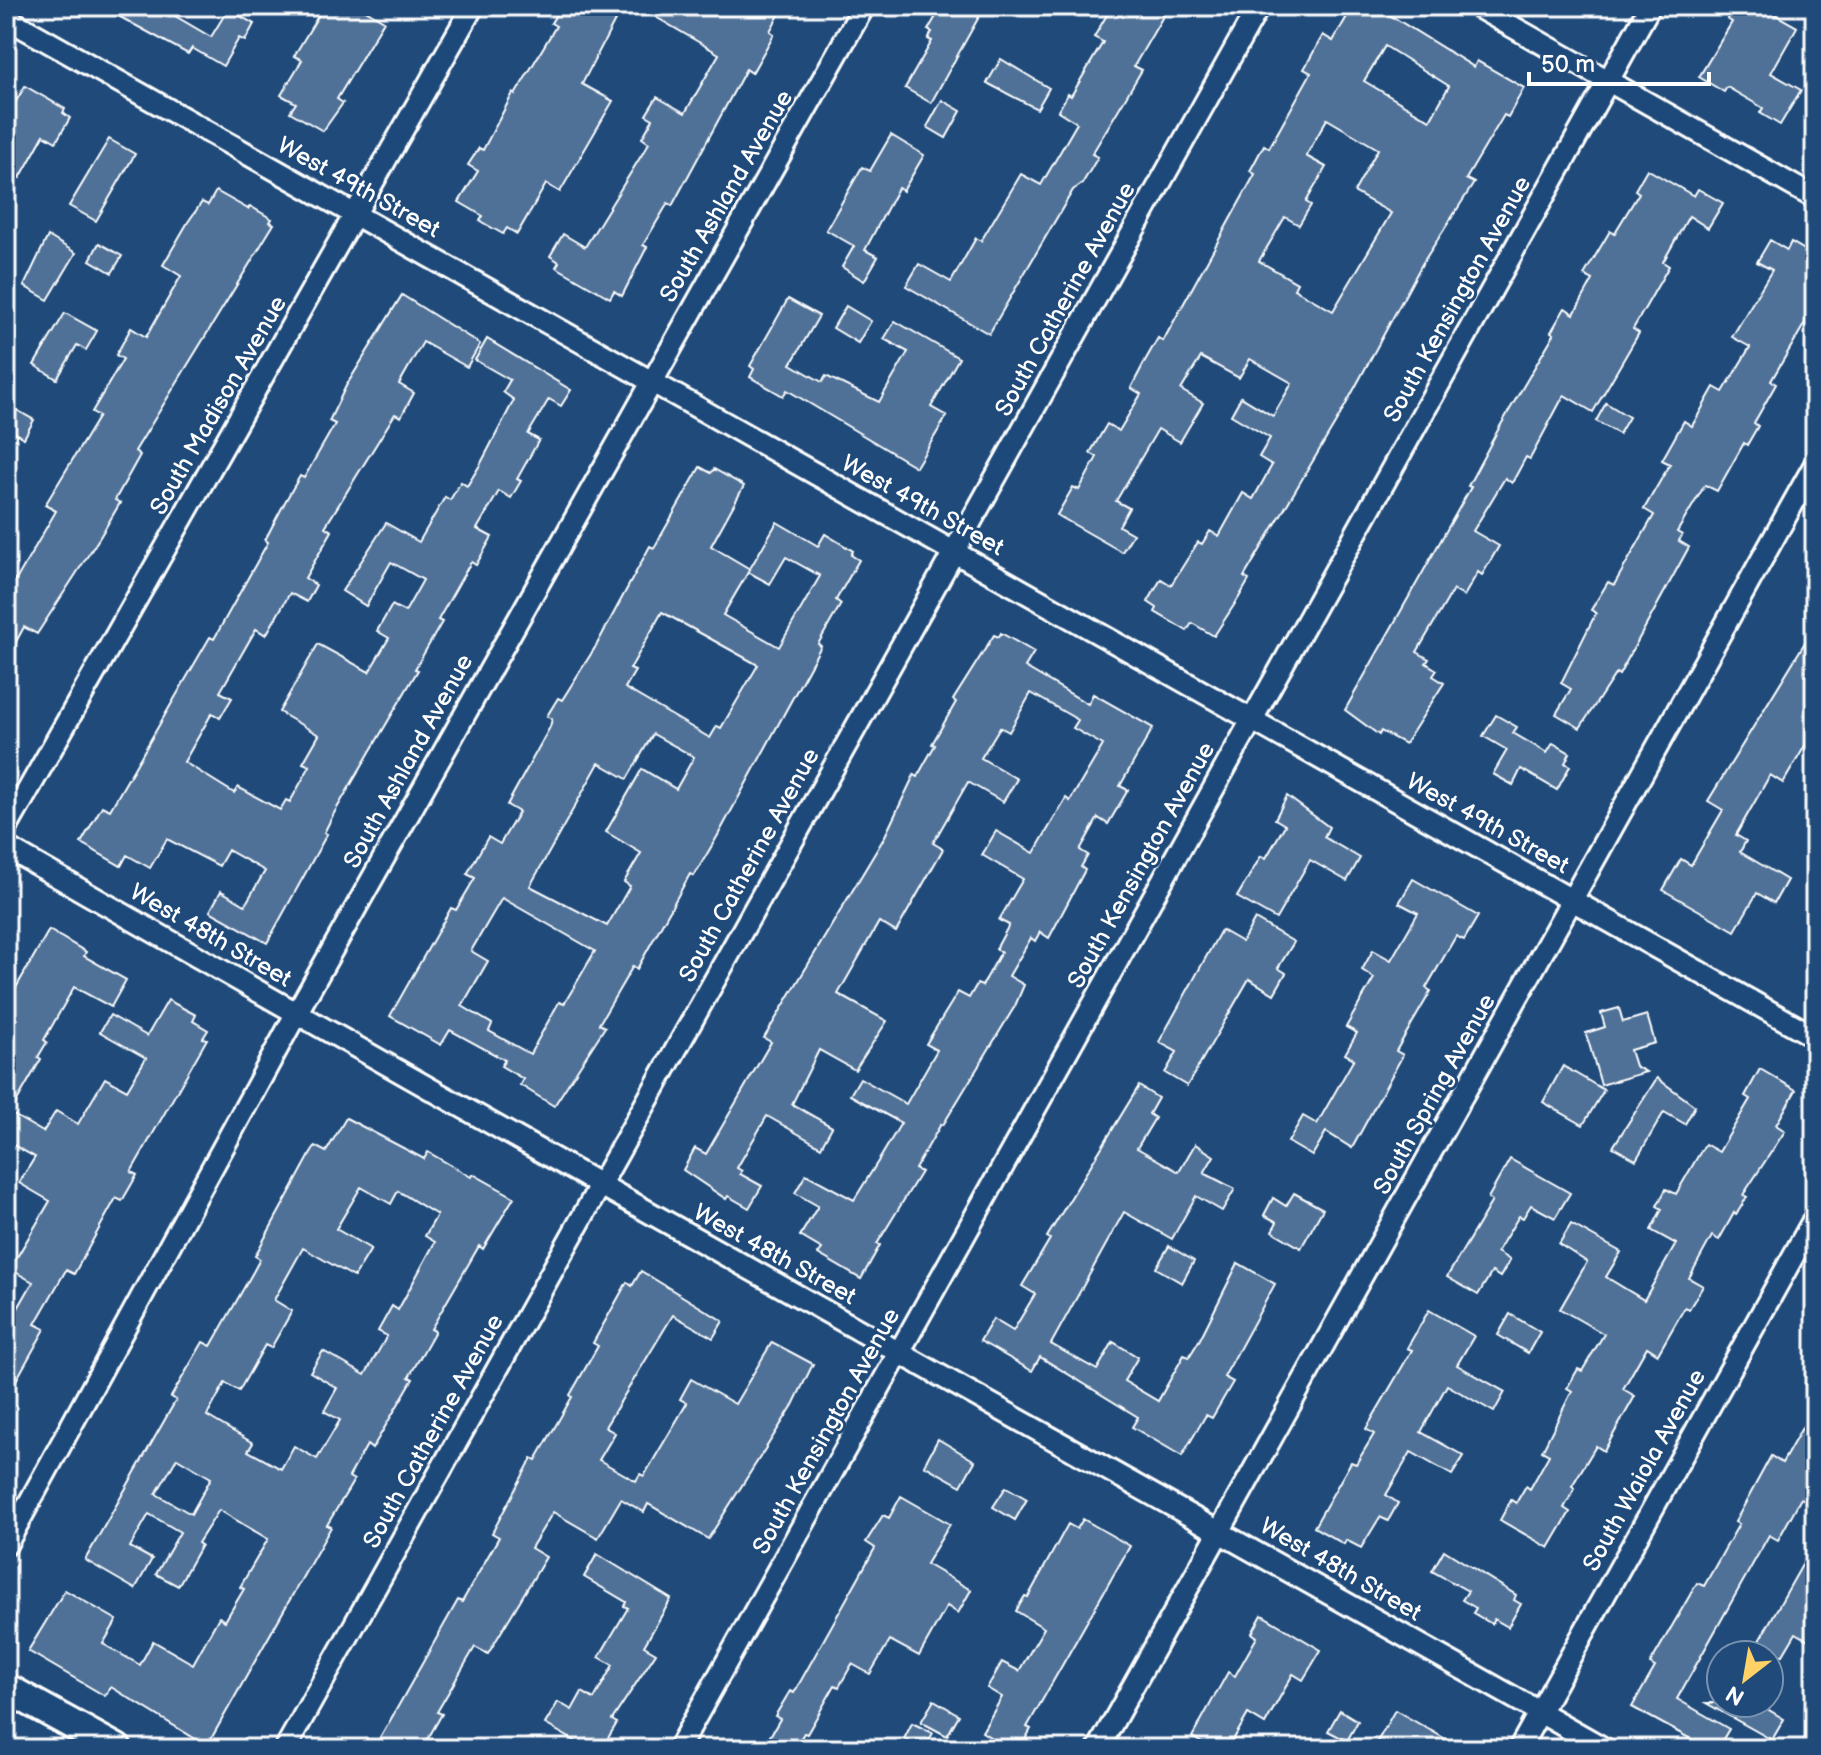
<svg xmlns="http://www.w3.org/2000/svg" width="1821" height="1755" font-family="'Balsamiq Sans',sans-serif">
<rect width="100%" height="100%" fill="#1f4a7a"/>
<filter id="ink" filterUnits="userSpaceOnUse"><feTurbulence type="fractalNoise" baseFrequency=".0125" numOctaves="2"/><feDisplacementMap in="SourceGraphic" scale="16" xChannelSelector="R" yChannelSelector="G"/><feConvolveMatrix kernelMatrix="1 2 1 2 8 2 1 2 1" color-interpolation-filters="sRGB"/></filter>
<g filter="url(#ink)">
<g fill="#507197" stroke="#fff" stroke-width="2" fill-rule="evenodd">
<path d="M100 6H158L211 37 228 9 254 24 245 41 239 38 223 66 192 48 188 54Z"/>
<path d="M324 6H359L384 21 337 99 343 103 323 131 290 112 296 103 281 95 302 60 294 56Z"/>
<path d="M561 6H607L619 13 582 84 613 101 560 192 546 184 517 234 507 228 503 234 480 221 483 216 459 202 478 171 468 165 479 148 483 150 513 93 515 95 556 26 551 23Z"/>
<path d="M637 6H784L770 31 774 34 752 73 746 69 672 206 668 203 643 245 647 247 622 296 614 291 610 298 556 267 559 262 550 256 563 234 585 247 649 143 642 138 653 119 646 115 657 97 685 113 719 54Z"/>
<path d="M942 6H985L931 103 905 88 932 41 928 39 932 32 928 30Z"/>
<path d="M1112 6H1169L1134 66 1142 70 1092 154 1098 157 1082 184 1073 190 989 334 906 286 919 264 951 282 976 238 981 241 1021 174 1041 185 1077 123 1058 111 1068 94 1071 96 1103 42 1094 37Z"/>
<path d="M1353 6H1375L1474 67 1477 61 1524 88 1508 117 1504 115 1466 179 1474 183 1422 264 1339 417 1244 577 1249 580 1238 599 1214 636 1192 623 1187 631 1155 612 1157 608 1148 602 1161 579 1171 585 1198 542 1202 544 1210 531 1219 536 1243 493 1253 499 1272 465 1259 457 1270 438 1231 415 1241 397 1273 416 1292 383 1250 359 1239 378 1201 357 1181 390 1203 403 1180 442 1158 429 1116 501 1129 508 1119 526 1133 534 1122 552 1057 515 1073 487 1079 490 1097 457 1090 453 1107 424 1119 431 1141 394 1131 388 1146 359 1158 338 1163 341 1255 174 1250 171 1264 145 1269 148 1311 73 1304 69 1323 35 1333 41ZM1385 46 1449 86 1430 120 1364 81ZM1327 119 1378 149 1354 192 1391 213 1333 311 1294 289 1297 283 1259 261 1285 217 1299 225 1311 205 1306 202 1326 167 1306 156Z"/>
<path d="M1734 6H1760L1797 27 1771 73 1801 90 1780 125 1760 113 1763 108 1727 87 1724 92 1699 77 1732 22 1727 19Z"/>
<path d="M1001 59 1049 88 1037 109 987 83Z"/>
<path d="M25 86 65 109 63 113 70 118 56 142 44 135 20 178 6 169V118Z"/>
<path d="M942 100 961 111 946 138 927 127Z"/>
<path d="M891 135 924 155 903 191 898 188 865 250 878 257 864 281 842 267 854 246 826 230 862 167 870 171Z"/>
<path d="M109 139 135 154 96 221 69 206Z"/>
<path d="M1647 169 1694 196 1698 189 1723 203 1708 228 1689 216 1663 262 1669 266 1633 329 1639 333 1593 412 1564 395 1530 459 1526 457 1512 483 1505 478 1473 531 1499 546 1482 575 1478 572 1464 596 1453 590 1417 652 1429 659 1426 663 1437 670 1433 676 1444 683 1405 744 1381 731 1379 735 1345 710 1471 487 1468 486 1499 428 1554 334 1551 332 1565 308 1574 314 1593 280 1584 275 1610 231 1614 234 1639 193 1635 190Z"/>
<path d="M216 191 248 209 250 206 272 219 270 222 274 224 135 451 140 455 115 500 120 503 100 537 37 634 24 627 6 660V575L16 580 56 511 45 505 99 416 92 412 123 359 116 355 131 328 146 337 181 276 163 265 188 222 202 202 208 205Z"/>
<path d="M48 236 76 253 48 300 24 286Z"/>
<path d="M1770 240 1787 250 1791 242 1815 256V306L1771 381 1776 384 1754 423 1758 426 1747 445 1744 443 1717 491 1705 485 1677 532 1682 535 1679 541 1689 547 1619 675 1616 673 1580 728 1556 714 1571 689 1561 683 1596 613 1591 610 1608 582 1614 585 1654 515 1644 509 1670 464 1662 460 1684 421 1692 426 1714 387 1723 392 1750 347 1732 337 1772 270 1757 262Z"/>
<path d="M99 243 122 256 112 273 90 260Z"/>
<path d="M402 295 480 344 467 367 423 342 399 384 414 393 401 417 395 414 325 527 332 531 305 578 316 585 307 602 290 593 266 635 256 629 220 692 232 698 220 718 212 713 184 762 234 793 238 787 280 810 286 800 290 802 310 766 303 763 319 735 279 712 318 644 369 672 389 638 377 631 392 605 405 612 423 580 391 562 366 606 342 591 386 523 419 542 445 497 450 500 461 482 467 486 480 465 514 400 503 392 510 380 475 360 487 339 571 390 561 406 549 399 528 434 539 440 517 479 521 481 511 498 499 491 477 529 492 537 476 565 471 562 438 620 442 622 415 669 418 670 333 815 324 833 327 834 267 943 210 911 221 891 245 905 265 871 228 850 219 866 167 839 150 868 127 855 121 866 81 843 102 806 110 810 210 637 214 639 268 542 265 540 286 500 300 476 304 478 335 424 329 421 346 386Z"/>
<path d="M788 299 819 316 791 364 822 382 826 376 879 402 908 352 884 339 895 321 959 358 931 407 947 416 916 467 787 390 783 396 750 377 754 369 750 366Z"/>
<path d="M846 306 871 321 858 343 833 328Z"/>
<path d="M65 313 97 331 86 350 77 345 57 379 34 365Z"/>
<path d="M1606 403 1629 417 1619 434 1596 421Z"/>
<path d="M6 404 34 420 24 438 6 427Z"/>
<path d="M700 467 711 473 714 469 744 486 711 546 750 569 723 615 779 647 820 576 786 557 770 584 748 572 777 522 818 546 825 534 853 551 851 555 859 560 836 600 841 604 818 644 821 646 717 837 694 876 690 874 637 969 633 966 599 1024 605 1027 554 1106 520 1085 523 1079 501 1066 505 1060 450 1030 441 1045 390 1016 451 908 456 910 475 878 467 874 488 837 500 844 519 812 507 805 550 727 552 719 547 716 558 698 562 700 596 646 650 546 654 548ZM662 612 758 665 721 728 717 726 710 738 625 688 635 671 630 669ZM653 734 694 757 676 789 642 769 606 832 641 853 624 882 630 886 607 926 530 886 599 763 627 779ZM502 898 595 951 564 1004 559 1002 530 1054 489 1031 492 1024 462 1006 488 961 471 951Z"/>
<path d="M1815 626V729L1783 783 1770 775 1736 835 1746 841 1740 852 1787 880 1774 903 1757 893 1735 931 1663 890 1681 859 1691 865 1723 810 1708 801Z"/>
<path d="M1001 633 1034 652 1025 667 1088 704 1093 694 1153 728 1120 786 1128 790 1108 824 1098 818 1080 850 1088 855 1081 867 1085 870 1049 938 1040 932 1035 941 1031 938 1009 976 1024 985 1015 1006 943 1125 941 1124 915 1169 921 1172 877 1244 880 1245 861 1279 818 1254 822 1249 800 1236 818 1206 795 1193 806 1174 854 1200 882 1155 901 1123 850 1095 860 1078 906 1104 937 1050 926 1044 958 992 969 998 977 984 982 986 1001 952 996 949 1009 925 999 920 1023 879 982 855 996 831 1034 853 1066 798 1070 801 1103 745 1073 728 1078 720 1031 693 1009 732 1000 727 981 758 1017 779 1003 802 968 782 933 843 943 849 896 932 879 922 838 994 887 1021 855 1070 819 1050 792 1104 832 1127 821 1147 767 1116 737 1168 742 1171 740 1174 762 1186 749 1208 728 1196 726 1199 683 1170 695 1148 706 1154 771 1042 764 1038 884 838 914 775 917 777 935 745 932 744 956 702 953 700 994 635 999 637Z"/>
<path d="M1496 715 1517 727 1513 733 1547 753 1553 743 1570 753 1565 763 1570 766 1557 790 1521 769 1513 785 1493 774 1507 750 1483 736Z"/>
<path d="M1287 796 1329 827 1324 837 1360 858 1347 881 1310 860 1276 919 1237 897 1261 856 1266 858 1285 825 1275 819Z"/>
<path d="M1413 879 1478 916 1464 940 1456 936 1426 988 1431 991 1396 1051 1403 1055 1352 1148 1326 1132 1312 1156 1288 1142 1303 1116 1317 1124 1354 1059 1345 1054 1357 1033 1346 1027 1374 978 1362 970 1373 950 1391 960 1418 913 1399 903Z"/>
<path d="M1255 919 1294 942 1278 968 1286 973 1274 994 1249 979 1187 1086 1165 1073 1177 1052 1159 1042 1221 930 1242 942Z"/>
<path d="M49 930 86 952 84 956 126 980 111 1007 74 987 44 1040 47 1042 38 1057 41 1059 10 1113 43 1132 56 1111 78 1124 105 1078 127 1090 146 1058 100 1032 110 1015 147 1036 168 1000 196 1015 193 1021 208 1030 203 1038 207 1039 131 1172 137 1175 122 1201 116 1198 74 1274 66 1270 35 1324 45 1329 6 1398V1329L33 1282 10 1269 50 1201 19 1183 35 1157 6 1141V1005Z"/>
<path d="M1619 1008 1623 1022 1647 1015 1655 1043 1630 1050 1635 1066 1646 1072 1601 1085 1586 1033 1605 1027 1601 1013Z"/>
<path d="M1563 1066 1604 1090 1583 1125 1543 1102Z"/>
<path d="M1760 1069 1796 1090 1776 1125 1785 1131 1743 1195 1747 1197 1736 1215 1734 1213 1719 1240 1712 1236 1689 1278 1703 1286 1689 1309 1685 1307 1658 1354 1647 1347 1623 1389 1635 1396 1604 1451 1596 1446 1572 1486 1575 1488 1564 1508 1570 1512 1549 1548 1500 1520 1511 1500 1516 1503 1526 1486 1530 1489 1549 1455 1542 1451 1572 1391 1567 1388 1578 1369 1582 1371 1604 1334 1560 1309 1587 1262 1559 1244 1571 1224 1621 1252 1606 1277 1644 1300 1676 1244 1651 1230 1662 1209 1657 1206 1666 1189 1676 1194 1705 1144 1719 1152 1750 1099 1745 1096Z"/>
<path d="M1657 1078 1695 1106 1685 1124 1664 1112 1636 1160 1613 1147Z"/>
<path d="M1139 1086 1158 1098 1149 1114 1155 1118 1137 1148 1179 1172 1195 1144 1214 1156 1204 1173 1235 1189 1222 1211 1196 1196 1172 1239 1124 1212 1051 1344 1097 1370 1113 1342 1138 1357 1124 1381 1158 1401 1184 1355 1189 1357 1200 1339 1238 1263 1275 1284 1224 1377 1233 1382 1212 1418 1206 1415 1182 1456 1132 1427 1138 1417 1040 1357 1032 1371 980 1341 993 1319 1013 1331 1035 1294 1022 1286 1050 1239 1047 1237Z"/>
<path d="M346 1118 424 1159 428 1152 471 1177 473 1174 514 1197 483 1249 479 1246 431 1329 435 1331 409 1377 413 1379 372 1449 367 1445 349 1477 354 1480 327 1525 331 1527 207 1746 111 1687 105 1696 28 1651 65 1590 117 1620 103 1644 140 1665 153 1641 193 1664 219 1617 225 1621 244 1589 240 1587 268 1539 219 1510 198 1543 201 1545 178 1586 156 1574 180 1532 149 1514 130 1547 152 1559 135 1589 85 1560 176 1400 171 1397 203 1342 211 1346 253 1272 260 1259 255 1256 315 1146 326 1152ZM361 1187 391 1204 398 1191 437 1215 425 1236 435 1242 398 1310 392 1306 378 1331 387 1336 365 1375 323 1351 310 1372 337 1388 324 1411 340 1420 317 1459 294 1446 281 1469 248 1451 253 1443 207 1416 225 1383 239 1391 265 1345 271 1348 292 1311 274 1300 303 1248 354 1277 371 1249 336 1229ZM177 1458 211 1478 191 1514 156 1494Z"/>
<path d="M1510 1159 1570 1193 1555 1218 1531 1205 1523 1218 1519 1216 1497 1252 1510 1260 1500 1277 1492 1272 1478 1295 1447 1277 1492 1201 1488 1198Z"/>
<path d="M1294 1193 1323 1209 1301 1248 1272 1231 1277 1222 1264 1215 1273 1198 1286 1206Z"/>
<path d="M1169 1246 1194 1261 1182 1283 1156 1268Z"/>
<path d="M641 1271 723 1321 713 1338 673 1315 605 1427 615 1433 599 1460 636 1481 640 1474 644 1476 687 1403 680 1399 691 1379 735 1404 772 1342 813 1364 793 1405 708 1539 648 1504 644 1512 621 1499 598 1538 553 1512 531 1548 546 1557 488 1654 475 1647 437 1712 442 1714 422 1749H374L458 1600 462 1602 499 1537 492 1533 532 1458 536 1460 572 1397 570 1395 598 1346 593 1343 627 1282 632 1286Z"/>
<path d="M1429 1310 1474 1336 1457 1365 1505 1392 1494 1412 1447 1385 1421 1432 1464 1456 1452 1475 1411 1452 1386 1495 1398 1503 1388 1521 1380 1517 1361 1548 1346 1540 1344 1544 1314 1527 1351 1462 1356 1464 1374 1434 1366 1429 1412 1350 1407 1348Z"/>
<path d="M1510 1314 1540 1332 1528 1353 1498 1335Z"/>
<path d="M1815 1405V1506L1801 1498 1778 1540 1769 1535 1677 1699 1729 1729 1717 1749H1709L1632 1707 1655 1667 1650 1664 1697 1583 1704 1586 1739 1524 1735 1522 1771 1456 1782 1463Z"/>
<path d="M938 1439 975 1461 961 1486 924 1465Z"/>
<path d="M1006 1487 1027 1499 1015 1520 993 1507Z"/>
<path d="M901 1496 950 1524 926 1564 971 1590 958 1613 947 1606 919 1656 890 1640 870 1674 852 1664 839 1687 835 1685 807 1734 804 1733 794 1749H787L769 1738 780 1719 775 1716 790 1691 794 1693 875 1548 866 1542 883 1515 889 1518Z"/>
<path d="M1083 1519 1130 1546 1027 1727 1031 1729 1020 1749H983L990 1737 982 1732 1002 1697 987 1688 1002 1662 1019 1671 1044 1628 1016 1611 1025 1596 1028 1597 1068 1524 1077 1529Z"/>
<path d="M1815 1542V1644L1796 1633 1783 1655H1751Z"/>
<path d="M1444 1550 1516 1595 1514 1600 1521 1604 1508 1627 1494 1619 1492 1624 1473 1613 1476 1608 1462 1600 1468 1591 1432 1571Z"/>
<path d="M597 1554 671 1599 644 1646 656 1653 612 1720 617 1723 605 1743 600 1740 595 1749H589L545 1724 558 1702 572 1710 582 1692 594 1699 613 1665 599 1657 628 1608 624 1606 626 1602 584 1577Z"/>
<path d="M1262 1615 1321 1650 1303 1680 1293 1674 1265 1724 1248 1714 1228 1749H1213L1192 1737 1228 1672 1235 1676 1257 1637 1252 1633Z"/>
<path d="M934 1700 959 1715 947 1736 921 1722Z"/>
<path d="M1706 1703H1757L1784 1719 1772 1740Z"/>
<path d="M1340 1710 1358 1721 1347 1741 1328 1731Z"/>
<path d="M1395 1710 1402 1714 1463 1749H1373Z"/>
<path d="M912 1723 933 1733 924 1749 904 1739Z"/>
</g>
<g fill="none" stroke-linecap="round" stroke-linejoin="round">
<defs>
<g id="minor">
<path d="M1476 6 1815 198"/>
<path d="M6 18 1815 1037"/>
<path d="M6 829 473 6"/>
<path d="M6 847C536 1152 1072 1448 1605 1749"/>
<path d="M6 1545 296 1014 864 6"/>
<path d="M285 1749 1259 6"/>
<path d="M678 1749 1650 6"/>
<path d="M1098 1749 1815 464"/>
<path d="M1519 1749 1815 1217"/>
</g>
<path id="secondary" d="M6 1688 117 1749"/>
</defs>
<use href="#minor" stroke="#fff" stroke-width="26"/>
<use href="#secondary" stroke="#fff" stroke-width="34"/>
<use href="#minor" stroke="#1f4a7a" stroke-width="20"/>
<use href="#secondary" stroke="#1f4a7a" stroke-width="28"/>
</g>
</g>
<g text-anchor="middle" stroke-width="6" stroke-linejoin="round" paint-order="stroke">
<g font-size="24" fill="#fff" stroke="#1f4a7a">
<text transform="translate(359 187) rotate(29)" y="8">West 49th Street</text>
<text transform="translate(726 196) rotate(-60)" y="8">South Ashland Avenue</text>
<text transform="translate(1065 299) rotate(-61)" y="8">South Catherine Avenue</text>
<text transform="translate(1457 299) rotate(-61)" y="8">South Kensington Avenue</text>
<text transform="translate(218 405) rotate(-60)" y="8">South Madison Avenue</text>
<text transform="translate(923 505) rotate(29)" y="8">West 49th Street</text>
<text transform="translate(408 761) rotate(-61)" y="8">South Ashland Avenue</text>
<text transform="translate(1488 823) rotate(29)" y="8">West 49th Street</text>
<text transform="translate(749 865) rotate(-61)" y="8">South Catherine Avenue</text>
<text transform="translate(1141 865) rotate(-61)" y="8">South Kensington Avenue</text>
<text transform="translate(211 935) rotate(30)" y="8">West 48th Street</text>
<text transform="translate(1434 1094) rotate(-61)" y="8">South Spring Avenue</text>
<text transform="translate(775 1254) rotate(29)" y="8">West 48th Street</text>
<text transform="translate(433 1431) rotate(-61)" y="8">South Catherine Avenue</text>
<text transform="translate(826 1431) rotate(-61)" y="8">South Kensington Avenue</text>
<text transform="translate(1644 1470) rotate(-61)" y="8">South Waiola Avenue</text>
<text transform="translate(1341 1569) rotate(30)" y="8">West 48th Street</text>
</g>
</g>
<rect width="1821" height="1755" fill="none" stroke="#1f4a7a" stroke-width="32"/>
<rect x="16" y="16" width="1789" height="1723" fill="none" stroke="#fff" stroke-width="3" filter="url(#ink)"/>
<g transform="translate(1745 1679) rotate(211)"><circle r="38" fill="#1f4a7a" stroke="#7992af" stroke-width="2"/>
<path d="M0-6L14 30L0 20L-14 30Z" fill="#ffd166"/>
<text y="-12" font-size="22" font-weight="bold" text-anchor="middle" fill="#ffffff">N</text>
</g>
<path d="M1529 72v12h180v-12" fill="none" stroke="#ffffff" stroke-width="4"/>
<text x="1541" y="72" font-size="24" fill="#ffffff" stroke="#1f4a7a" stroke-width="6" paint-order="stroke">50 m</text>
</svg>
